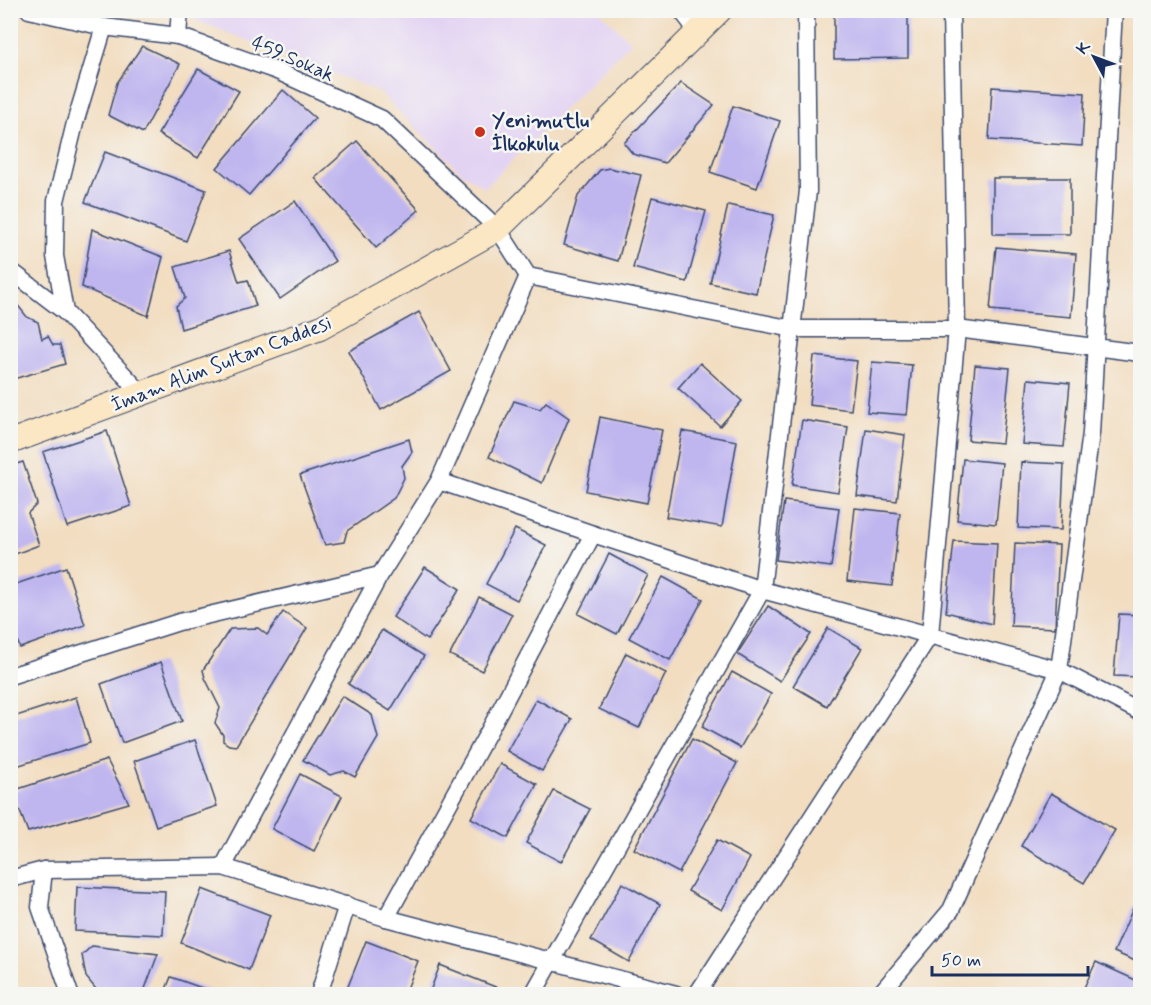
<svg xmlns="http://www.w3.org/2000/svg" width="1151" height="1005" font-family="Mynerve,sans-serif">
<rect width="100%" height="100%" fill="#f6f6f2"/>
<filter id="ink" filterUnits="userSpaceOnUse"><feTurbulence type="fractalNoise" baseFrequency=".0167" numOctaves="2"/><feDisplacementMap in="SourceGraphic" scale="12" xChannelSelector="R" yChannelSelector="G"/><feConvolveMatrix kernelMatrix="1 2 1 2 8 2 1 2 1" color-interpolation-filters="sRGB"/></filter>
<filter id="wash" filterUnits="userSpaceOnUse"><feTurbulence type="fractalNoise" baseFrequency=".008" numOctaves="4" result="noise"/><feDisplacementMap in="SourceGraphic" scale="24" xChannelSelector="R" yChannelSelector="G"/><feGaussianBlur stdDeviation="1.35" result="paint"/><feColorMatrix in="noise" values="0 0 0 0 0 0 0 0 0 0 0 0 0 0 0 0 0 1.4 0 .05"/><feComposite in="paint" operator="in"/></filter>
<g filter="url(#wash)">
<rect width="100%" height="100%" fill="#f2ddc0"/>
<path fill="#e3d3f3" d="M195 11H599L631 42 485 188 462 173 378 91 195 20Z"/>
<g id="blocks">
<g fill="#bfb6ef">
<path d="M834 10H908V58L834 59Z"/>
<path d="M142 46 180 64 143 133 108 115 117 83Z"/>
<path d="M198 69 239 91 198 158 158 134Z"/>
<path d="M681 83 714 105 665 163 633 154 624 143Z"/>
<path d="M992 87 1085 93 1082 146 989 140Z"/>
<path d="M283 90 315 118 249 195 217 168Z"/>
<path d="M733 106 780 121 757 188 710 172Z"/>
<path d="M357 141 419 210 376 248 315 178Z"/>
<path d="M105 152 206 190 186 241 85 202Z"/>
<path d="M609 168 641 175 618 261 564 245 578 196 600 170Z"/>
<rect x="993" y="178" width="77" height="56"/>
<path d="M652 197 706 211 687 282 633 268Z"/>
<path d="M295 201 335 261 280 299 239 239Z"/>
<path d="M728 205 774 215 756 293 710 283Z"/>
<path d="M92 229 163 257 148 316 82 287Z"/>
<path d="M996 247 1076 254 1071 317 990 310Z"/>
<path d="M229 251 239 282 248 280 256 306 181 329 176 306 185 298 175 267Z"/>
<path d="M16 303 27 317 38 322 42 339 48 336 53 345H60L65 364 10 380V304Z"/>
<path d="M419 312 451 371 381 410 349 351Z"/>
<path d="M814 356 857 361 851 410 809 405Z"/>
<path d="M872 362 912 365 907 415 867 412Z"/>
<path d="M700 363 742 401 720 426 678 388Z"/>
<path d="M975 365 1010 368 1002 443 968 440Z"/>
<path d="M1028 379 1070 383 1064 447 1022 444Z"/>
<path d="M514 401 540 409 546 402 569 418 542 483 489 457Z"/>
<path d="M600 417 662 430 647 503 586 491Z"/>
<path d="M802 420 848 427 838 492 792 485Z"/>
<path d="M866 429 905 435 897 501 857 496Z"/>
<path d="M107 431 131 506 67 527 43 452Z"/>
<path d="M682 431 737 441 722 527 666 517Z"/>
<path d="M409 439 412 452 402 466 404 478 394 498 347 531 344 542 325 545 300 475Z"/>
<path d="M963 459 1002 463 996 524 957 520Z"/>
<path d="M23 462 37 504 28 513 39 545 10 556V466Z"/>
<path d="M1021 462 1064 464 1061 530 1018 528Z"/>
<path d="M784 501 839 508 831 567 776 560Z"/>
<path d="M855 508 900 513 892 586 847 581Z"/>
<path d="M515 529 546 545 517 600 486 584Z"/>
<path d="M954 541 997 543 992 624 946 612Z"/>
<path d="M1015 543 1059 545 1055 628 1011 626Z"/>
<path d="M609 554 648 575 617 634 578 614Z"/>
<path d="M66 567 85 625 20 648 10 621V586Z"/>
<path d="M425 567 460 589 427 640 393 617Z"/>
<path d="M663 577 703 599 670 660 629 638Z"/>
<path d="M479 597 512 614 482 671 450 655Z"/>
<path d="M768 606 811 634 780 681 737 654Z"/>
<path d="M283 612 307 628 236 746 229 745 223 741V735L215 723 220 708 205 678 203 670 230 629 258 628 267 635Z"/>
<path d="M1119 614 1140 615V677L1114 676Z"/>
<path d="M828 628 862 648 827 706 793 686Z"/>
<path d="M382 630 424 656 390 711 348 684Z"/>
<path d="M626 653 666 673 639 728 599 709Z"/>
<path d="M161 662 182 721 122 743 101 684Z"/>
<path d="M732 672 771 694 740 748 702 727Z"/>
<path d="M342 696 372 715 378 738 355 777 344 771 330 775 303 760Z"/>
<path d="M76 697 90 743 10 768V718Z"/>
<path d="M536 699 572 719 542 771 507 751Z"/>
<path d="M692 739 737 763 679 873 634 849Z"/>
<path d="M195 740 217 806 156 826 134 761Z"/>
<path d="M107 760 129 803 28 832 12 791Z"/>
<path d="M500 764 537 784 508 838 471 818Z"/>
<path d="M300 774 342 796 314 851 272 829Z"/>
<path d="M554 791 590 809 561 862 526 843Z"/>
<path d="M1051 793 1115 830 1084 883 1021 846Z"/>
<path d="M717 840 750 858 722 910 688 891Z"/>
<path d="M622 883 660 904 629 962 591 940Z"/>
<path d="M77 887 165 891 163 935 75 931Z"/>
<path d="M202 889 270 915 249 970 181 943Z"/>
<path d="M1134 906 1140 909V963L1114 952Z"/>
<path d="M366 941 418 961 405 994H345Z"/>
<path d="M92 946 158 954 143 994H100L86 977 82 955Z"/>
<path d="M1096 962 1140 982V994H1081Z"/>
<path d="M440 965 498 988 496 994H429Z"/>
<path d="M171 977 219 994H164Z"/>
</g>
</g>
</g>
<g filter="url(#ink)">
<use href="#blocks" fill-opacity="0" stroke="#3b496d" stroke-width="1.5"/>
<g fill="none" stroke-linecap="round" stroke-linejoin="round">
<defs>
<g id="street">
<path d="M29 10 104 27 178 36 277 71 382 119 498 229 528 276 793 329H957L1140 353"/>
<path d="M681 10 698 32"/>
<path d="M104 27 75 123 56 201 55 256 65 312 142 394"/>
<path d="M178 36 180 10"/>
<path d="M10 270 65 312"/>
<path d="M439 481 593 534 762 590 1059 670 1140 712"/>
<path d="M10 676 179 622 380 575"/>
<path d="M223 867 380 575 439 481 528 276"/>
<path d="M44 870 40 907 70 994"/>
<path d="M10 879 44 870 223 867 386 918 676 994"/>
<path d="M386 918 490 729 593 534"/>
<path d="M319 994 347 905"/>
<path d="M533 994 762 590 808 191 806 10"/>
<path d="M697 994 930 635 957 329 951 10"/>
<path d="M880 994 951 910 1059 670 1091 433 1114 10"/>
</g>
<path id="secondary" d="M10 442 320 328 498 229 720 10"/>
</defs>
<use href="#street" stroke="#3b496d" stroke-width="19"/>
<use href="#secondary" stroke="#3b496d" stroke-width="26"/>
<use href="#street" stroke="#fff" stroke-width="16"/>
<use href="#secondary" stroke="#fbe7c3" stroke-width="24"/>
</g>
</g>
<circle fill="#c8321e" stroke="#f6f6f2" stroke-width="2" cx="480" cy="132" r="6"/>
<g text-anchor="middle" stroke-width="5" stroke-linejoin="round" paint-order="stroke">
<g font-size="20" fill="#1b2f5e" stroke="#f6f6f2">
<text transform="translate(293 58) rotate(23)" y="7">459.Sokak</text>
<text transform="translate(221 363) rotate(-21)" y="7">İmam Alim Sultan Caddesi</text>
</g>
<g font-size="20" font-weight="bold" fill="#1b2f5e" stroke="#f6f6f2" text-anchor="start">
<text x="492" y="127">Yenimutlu<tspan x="492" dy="23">İlkokulu</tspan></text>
</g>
</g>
<rect width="1151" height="1005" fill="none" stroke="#f6f6f2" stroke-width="36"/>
<g transform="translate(1094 57) rotate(311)" stroke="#f6f6f2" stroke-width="4.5" paint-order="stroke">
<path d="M0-4.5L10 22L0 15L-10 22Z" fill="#1b2f5e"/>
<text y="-9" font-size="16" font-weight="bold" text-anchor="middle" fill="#1b2f5e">K</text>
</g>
<path d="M932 966v9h156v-9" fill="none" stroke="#1b2f5e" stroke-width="3"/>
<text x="941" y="966" font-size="18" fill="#1b2f5e" stroke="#f6f6f2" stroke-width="4.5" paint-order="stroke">50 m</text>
</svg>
